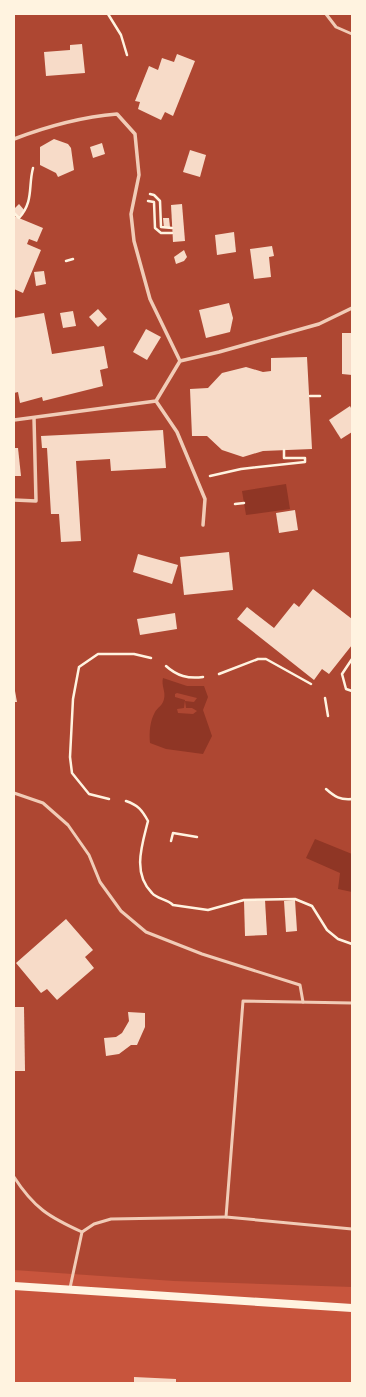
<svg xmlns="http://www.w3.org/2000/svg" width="366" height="1397" font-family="'Varela Round',sans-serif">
<rect width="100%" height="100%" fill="#c8553d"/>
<path fill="#ae4732" d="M14 14H352V1287L174 1281 14 1270Z"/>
<g fill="#8f3625" fill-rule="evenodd">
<path d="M286 484 290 509 246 515 242 491Z"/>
<path d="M163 678 187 686H204L208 697 203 710 212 736 203 754 166 749 150 743C149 732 150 721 155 712 158 707 163 705 164 699 166 691 161 686 163 678ZM177 693 197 698 194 702 185 701 186 708H192L197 711 193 714 178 713 177 709 184 708 185 700 175 697V694Z"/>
<path d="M315 839 352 854V892L338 889 340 873 306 858Z"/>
</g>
<g fill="#f7dbc8">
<path d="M82 44 85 73 46 76 44 52 70 50V45Z"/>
<path d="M177 54 195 61 173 116 165 112 161 120 138 109 140 102 135 101 149 66 158 70 162 58 174 62Z"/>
<path d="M54 139 68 144 71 148 74 170 58 177 56 173 40 165V147Z"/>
<path d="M102 143 105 154 93 158 90 147Z"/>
<path d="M190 150 206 155 200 177 183 172Z"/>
<path d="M19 204 25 211 18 217 14 213V209Z"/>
<path d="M182 204 185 241 173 242 171 205Z"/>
<path d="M14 216 43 228 37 242 29 239 27 244 41 250 23 293 14 289Z"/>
<path d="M163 218H169L170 227 164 228Z"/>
<path d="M234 232 236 252 217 255 215 235Z"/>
<path d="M272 246 274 256 269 257 271 277 254 279 250 249Z"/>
<path d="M184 250 187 257 184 261 176 264 174 257Z"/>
<path d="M44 271 46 284 36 286 34 272Z"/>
<path d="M229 303 233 318 230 332 206 338 199 310Z"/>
<path d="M98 309 107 319 98 327 89 317Z"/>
<path d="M73 311 76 326 63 328 60 313Z"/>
<path d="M44 313 52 354 104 346 108 368 100 370 103 386 43 401 42 397 20 403 18 392 14 393V318Z"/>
<path d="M146 329 161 337 147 360 133 352Z"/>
<path d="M342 333H352V375L342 374Z"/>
<path d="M307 357 312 449 263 451 243 457 222 450 207 436H192L190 389 208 388 222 373 246 367 263 372 271 371V358Z"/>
<path d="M350 406 352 410V432L341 439 329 420Z"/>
<path d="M163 430 166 468 111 471 110 459 76 461 81 541 61 542 59 514H51L47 448H42L41 436Z"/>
<path d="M14 448H18L21 476H14Z"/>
<path d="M295 510 298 530 279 533 276 513Z"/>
<path d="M229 552 233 590 184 595 180 557Z"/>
<path d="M138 554 178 565 172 584 133 572Z"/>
<path d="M313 589 352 619V645L329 674 322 669 314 680 237 619 247 607 274 628 294 603 299 607Z"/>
<path d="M175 613 177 629 140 635 137 619Z"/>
<path d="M15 691 17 702H14V692Z"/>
<path d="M265 900 267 935 245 936 244 901Z"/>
<path d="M295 900 297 931 286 932 284 901Z"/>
<path d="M66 919 93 950 85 957 94 968 57 1000 47 989 41 993 16 963Z"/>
<path d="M14 1007H24L25 1071H14Z"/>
<path d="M128 1012 145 1013V1027L137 1045H131L119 1054 106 1056 104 1038 116 1037 122 1033 129 1021Z"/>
<path d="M134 1377 176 1379V1383H134Z"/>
</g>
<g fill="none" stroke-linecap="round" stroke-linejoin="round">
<g stroke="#fff3e0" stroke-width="2.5">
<path d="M108 14 121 35 127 55"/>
<path d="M150 194 154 195 160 201 161 227 172 228"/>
<path d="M148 201 154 202 155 228 161 233H172"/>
<path d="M14 213 19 218C34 201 28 187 33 168"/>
<path d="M66 261 73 259"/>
<path d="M310 396H320"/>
<path d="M210 476 241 469 305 462V458H284V450"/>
<path d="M235 504 244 503"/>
<path d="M352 659 342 674 346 689 352 691"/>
<path d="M166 666C177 676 188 679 203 677"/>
<path d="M219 674 258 659H266L311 684"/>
<path d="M325 698 328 716"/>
<path d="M326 789C335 797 340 800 352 799"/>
<path d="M109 799 89 794 72 773 70 757 73 699 79 667 98 654H134L151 658"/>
<path d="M126 801C138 805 142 810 148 821 142 845 132 873 152 893 157 899 167 899 173 905L208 910 244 900 295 899 312 906 327 930 338 939 352 944"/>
<path d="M171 841 173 833 197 837"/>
</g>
<g stroke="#f1ccb7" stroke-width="3">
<path d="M326 14 336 27 352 34"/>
<path d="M14 793 43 803 68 825 89 855 100 882 121 911 146 932 202 954 300 985 303 1002"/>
<path d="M352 1003 243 1001 226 1217 352 1229"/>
<path d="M14 1177C34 1208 49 1217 82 1232"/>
<path d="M70 1288 82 1232 94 1224 111 1219 226 1217"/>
</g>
<g stroke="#f1ccb7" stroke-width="3.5">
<path d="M14 139C48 126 81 117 117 114L135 134 139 175 131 214 134 241 150 299 180 361"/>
<path d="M156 401 177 432 205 499 203 525"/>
<path d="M14 420 156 401 180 361 219 352 319 324 352 308"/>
<path d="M14 500 36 501 34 418"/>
</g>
<path stroke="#fff3e0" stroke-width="8" d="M14 1286 352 1308"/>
</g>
<rect width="366" height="1397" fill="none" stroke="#fff3e0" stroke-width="30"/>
</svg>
